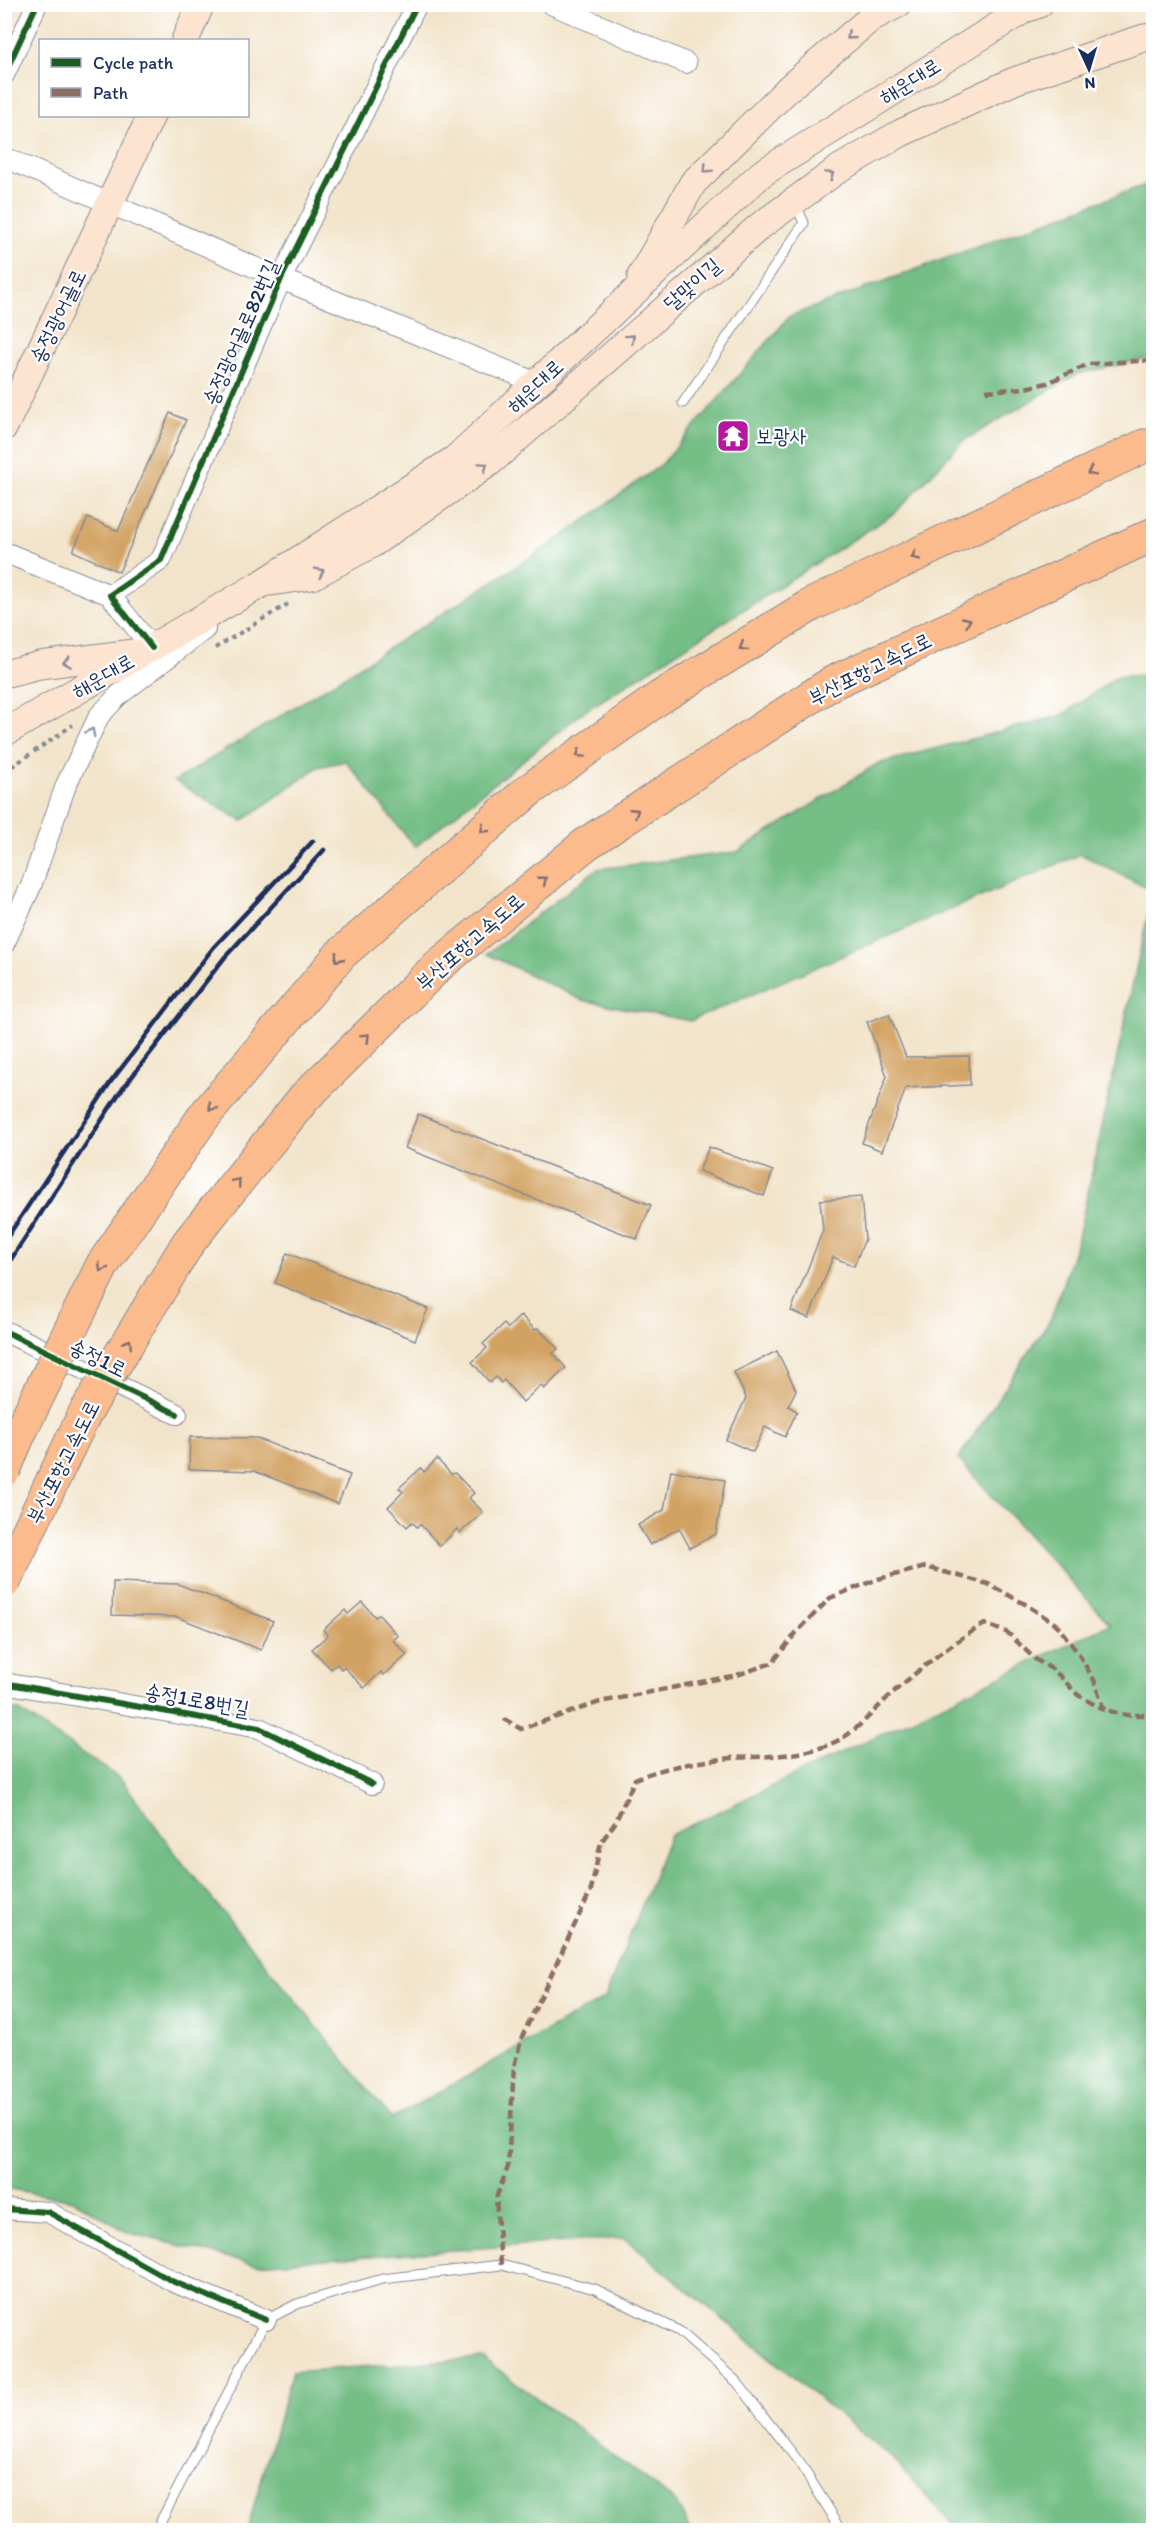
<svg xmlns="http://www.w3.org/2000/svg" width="1158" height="2535" font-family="Itim,'Poor Story',sans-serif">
<rect width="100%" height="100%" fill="#fff"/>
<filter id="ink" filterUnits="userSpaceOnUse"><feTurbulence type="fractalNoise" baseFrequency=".0167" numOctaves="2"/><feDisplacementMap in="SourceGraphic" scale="12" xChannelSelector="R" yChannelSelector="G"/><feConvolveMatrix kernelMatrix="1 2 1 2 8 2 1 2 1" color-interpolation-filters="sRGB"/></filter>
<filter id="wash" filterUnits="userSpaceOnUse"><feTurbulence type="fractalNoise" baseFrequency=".008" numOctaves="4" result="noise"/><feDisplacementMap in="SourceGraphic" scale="24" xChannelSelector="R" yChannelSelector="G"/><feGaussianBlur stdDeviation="1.35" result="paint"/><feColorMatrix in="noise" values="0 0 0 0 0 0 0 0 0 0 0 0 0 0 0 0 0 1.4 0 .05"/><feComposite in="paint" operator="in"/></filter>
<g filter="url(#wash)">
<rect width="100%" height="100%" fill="#f2e4ca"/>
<g fill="#74be86" stroke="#487672" stroke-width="1.5">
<path d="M1153 182V357L1077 374 963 441 895 513 582 713 415 847 346 761 318 767 242 821 175 781 348 674 556 541 662 464 790 316Z"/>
<path d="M1153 674V2530H958L893 2459 624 2238 255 2264 129 2233 73 2200 5 2188V1711L18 1710 121 1779 181 1861 392 2119 605 1998 670 1835 1110 1624 958 1459 1051 1319 1078 1238 1153 891 1081 854 690 1021 582 1000 487 954 597 869 737 852 877 764 1063 715 1116 677Z"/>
<path d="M483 2358 676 2502 690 2530H247L292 2372Z"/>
</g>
<g id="blocks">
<g fill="#d2a262">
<path d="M170 413 186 420 119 572 73 551 88 518 118 531Z"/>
<path d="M889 1014 906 1057 969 1056 970 1085 906 1088 882 1151 862 1143 887 1076 867 1022Z"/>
<path d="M418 1114 651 1205 637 1239 405 1148Z"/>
<path d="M709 1147 773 1171 764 1196 699 1171Z"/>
<path d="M861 1197 865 1239 854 1266 833 1257 809 1318 791 1311 823 1230 820 1200Z"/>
<path d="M287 1253 428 1309 415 1340 275 1283Z"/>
<path d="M521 1315 535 1330 538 1328 558 1349 553 1353 566 1368 544 1389 541 1385 523 1402 504 1380 501 1383 496 1377 490 1383 472 1362 487 1348 483 1344 504 1324 508 1328Z"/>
<path d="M777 1351 796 1390 788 1406 797 1411 785 1437 765 1427 753 1452 726 1440 746 1398 734 1372Z"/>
<path d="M190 1437 256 1438 350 1475 338 1504 254 1471 189 1469Z"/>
<path d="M437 1459 451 1474 455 1473 474 1493 469 1498 483 1512 460 1533 457 1529 440 1546 420 1524 417 1527 412 1522 407 1527 388 1507 403 1492 399 1488 421 1468 424 1472Z"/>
<path d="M671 1470 725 1480 716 1534 690 1548 679 1528 650 1545 638 1525 664 1510Z"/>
<path d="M113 1582 178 1584 273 1621 261 1650 177 1617 112 1615Z"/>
<path d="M362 1602 375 1617 379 1615 398 1636 393 1640 407 1655 384 1675 381 1672 364 1688 344 1667 341 1669 337 1664 331 1669 312 1649 328 1635 323 1630 345 1610 348 1614Z"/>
</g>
</g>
</g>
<g filter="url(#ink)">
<use href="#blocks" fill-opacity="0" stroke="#868a94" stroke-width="1.5"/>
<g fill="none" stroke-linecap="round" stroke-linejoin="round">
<defs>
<g id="service">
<path d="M683 403 804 223 800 214 792 204"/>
<path d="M156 2530 266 2320 297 2304 382 2279 501 2265 595 2289 679 2331 737 2382 799 2462 842 2530"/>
</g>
<g id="minor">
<path d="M551 4 686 63"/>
<path d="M4 75 37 4"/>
<path d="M4 157 281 279 537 383"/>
<path d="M4 552 110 595"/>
<path d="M152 648 110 595 161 560 281 279 417 4"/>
<path d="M4 944 31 886 66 785 99 716 119 695 205 629"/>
<path d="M4 1331 177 1414"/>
<path d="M4 1683 259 1728 372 1784"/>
<path d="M4 2209 48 2212 174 2282 266 2320"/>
</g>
<g id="secondary">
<path d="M185 40 201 4"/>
<path d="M641 276 693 183 790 87 871 18 898 4"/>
<path d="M4 427 151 116"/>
<path d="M271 582 312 576 372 544 489 463 760 226 840 168 901 133 1014 81 1144 38 1154 37"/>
<path d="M4 674 40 665 133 653"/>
<path d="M4 733 263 583 455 459 761 174 1025 9 1039 4"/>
</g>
<g id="motorway">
<path d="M528 791 659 698 811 605 1144 446"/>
<path d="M586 844 832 683 1154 534"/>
</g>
</defs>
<use href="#service" stroke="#868a94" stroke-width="11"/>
<use href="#minor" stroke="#868a94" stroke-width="22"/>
<use href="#secondary" stroke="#868a94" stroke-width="29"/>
<use href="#motorway" stroke="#868a94" stroke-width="35"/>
<g stroke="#868a94" stroke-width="4" stroke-dasharray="4.5 4.5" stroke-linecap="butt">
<path d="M215 648 288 604"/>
<path d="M4 772 73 725"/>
</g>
<use href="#service" stroke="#fff" stroke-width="9"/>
<use href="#minor" stroke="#fff" stroke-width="20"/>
<use href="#secondary" stroke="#fde4d1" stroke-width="27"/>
<use href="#motorway" stroke="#fbbb8d" stroke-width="33"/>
<g stroke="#1b2f5e" stroke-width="4.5">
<path d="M4 1242 110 1083 213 948 313 841"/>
<path d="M4 1270 120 1092 225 957 324 850"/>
</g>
<defs>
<g id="motorway-bridge">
<path d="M4 1470 19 1434 103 1264 204 1116 341 954 528 791"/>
<path d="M4 1582 84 1415 188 1243 304 1098 438 966 586 844"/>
</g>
</defs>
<use href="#motorway-bridge" stroke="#868a94" stroke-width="35" stroke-linecap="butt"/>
<use href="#motorway-bridge" stroke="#fbbb8d" stroke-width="33"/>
<g stroke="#8d6e63" stroke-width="4.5" stroke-dasharray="9 4.5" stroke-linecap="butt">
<path d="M986 391 1025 388 1047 383 1089 364 1154 360"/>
<path d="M504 1719 521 1729 600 1702 737 1675 772 1663 796 1633 830 1598 878 1579 926 1567 988 1584 1025 1604 1057 1625 1078 1653 1094 1680 1104 1710 1127 1715H1154"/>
<path d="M501 2265 496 2198 508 2167 514 2066 522 2037 591 1890 601 1842 615 1823 635 1779C663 1767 701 1761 732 1758 767 1756 803 1757 835 1742 860 1730 877 1706 897 1689 925 1665 954 1641 985 1624L1008 1633 1035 1659 1055 1671 1078 1695 1104 1710"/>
</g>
<defs>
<g id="cycleway">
<path d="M4 75 37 4"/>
<path d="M152 648 110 595 161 560 281 279 417 4"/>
<path d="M4 1331 177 1414"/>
<path d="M4 1683 259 1728 372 1784"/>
<path d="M4 2209 48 2212 174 2282 266 2320"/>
</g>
</defs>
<use href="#cycleway" stroke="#fff" stroke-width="10"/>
<use href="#cycleway" stroke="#1b5e20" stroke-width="6"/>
</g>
<defs><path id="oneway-chevron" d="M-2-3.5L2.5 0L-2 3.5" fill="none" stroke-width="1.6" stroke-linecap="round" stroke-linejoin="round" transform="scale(1.5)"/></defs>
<g stroke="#8c8a98">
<use href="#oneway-chevron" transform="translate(850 36) rotate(139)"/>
<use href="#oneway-chevron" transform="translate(707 169) rotate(135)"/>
<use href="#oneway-chevron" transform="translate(830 175) rotate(-35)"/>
<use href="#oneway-chevron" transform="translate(631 338) rotate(-42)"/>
<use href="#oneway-chevron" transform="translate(484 466) rotate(-35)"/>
<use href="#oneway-chevron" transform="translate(320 572) rotate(-27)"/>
<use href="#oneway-chevron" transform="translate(67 662) rotate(172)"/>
</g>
<g stroke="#806e73">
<use href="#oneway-chevron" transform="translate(1091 472) rotate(154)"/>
<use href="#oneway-chevron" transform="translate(915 556) rotate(154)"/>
<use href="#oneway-chevron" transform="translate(967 621) rotate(-25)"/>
<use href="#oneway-chevron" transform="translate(743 647) rotate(149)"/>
<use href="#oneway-chevron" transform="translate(580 754) rotate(145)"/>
<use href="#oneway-chevron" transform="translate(635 812) rotate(-33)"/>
<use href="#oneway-chevron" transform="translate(484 829) rotate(139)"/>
<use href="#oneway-chevron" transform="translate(543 880) rotate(-39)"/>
<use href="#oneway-chevron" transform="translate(338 958) rotate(132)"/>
<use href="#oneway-chevron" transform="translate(366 1037) rotate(-45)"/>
<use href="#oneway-chevron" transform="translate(212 1107) rotate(130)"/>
<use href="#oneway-chevron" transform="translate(237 1182) rotate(-51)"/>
<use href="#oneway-chevron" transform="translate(102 1268) rotate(119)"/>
<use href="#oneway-chevron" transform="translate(128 1343) rotate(-59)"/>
</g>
<use stroke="#8d97ae" href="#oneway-chevron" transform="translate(91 732) rotate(-63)"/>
</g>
<defs>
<symbol id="temple-square" viewBox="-11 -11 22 22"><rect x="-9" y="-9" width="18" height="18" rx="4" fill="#b5179e" stroke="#fff"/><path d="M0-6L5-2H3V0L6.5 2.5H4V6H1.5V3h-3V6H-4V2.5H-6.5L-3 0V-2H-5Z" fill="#fff"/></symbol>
</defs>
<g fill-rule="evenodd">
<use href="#temple-square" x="714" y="417" width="38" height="38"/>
</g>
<g text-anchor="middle" stroke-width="4.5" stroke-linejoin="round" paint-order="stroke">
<g font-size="21" fill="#1b2f5e" stroke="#fff">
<text transform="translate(910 81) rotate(-32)" y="7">해운대로</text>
<text transform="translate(692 284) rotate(-41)" y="7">달맞이길</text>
<text transform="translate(58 316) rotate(-64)" y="7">송정광어골로</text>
<text transform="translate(241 332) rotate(-66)" y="7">송정광어골로82번길</text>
<text transform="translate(535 386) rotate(-43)" y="7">해운대로</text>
<text transform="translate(870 669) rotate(-27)" y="7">부산포항고속도로</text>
<text transform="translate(103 676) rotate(-30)" y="7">해운대로</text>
<text transform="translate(470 942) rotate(-41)" y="7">부산포항고속도로</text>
<text transform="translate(98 1358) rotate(26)" y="7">송정1로</text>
<text transform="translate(63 1462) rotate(-63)" y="7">부산포항고속도로</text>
<text transform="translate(197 1700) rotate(10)" y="7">송정1로8번길</text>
</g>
<g font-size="21" fill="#1b2f5e" stroke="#fff" text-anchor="start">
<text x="756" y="443">보광사</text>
</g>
</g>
<rect width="1158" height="2535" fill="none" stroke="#fff" stroke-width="24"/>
<rect x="39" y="39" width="210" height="78" fill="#ffffff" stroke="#a4acbf" stroke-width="1.5"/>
<rect x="51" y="58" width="30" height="9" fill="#1b5e20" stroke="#a4acbf" stroke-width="1.5"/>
<text x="93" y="69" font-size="18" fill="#1b2f5e">Cycle path</text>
<rect x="51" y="88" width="30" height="9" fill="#8d6e63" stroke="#a4acbf" stroke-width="1.5"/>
<text x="93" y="99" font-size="18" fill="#1b2f5e">Path</text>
<g transform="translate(1089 69) rotate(176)" stroke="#ffffff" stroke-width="4.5" paint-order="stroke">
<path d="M0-4.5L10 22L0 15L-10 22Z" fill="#1b2f5e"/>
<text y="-9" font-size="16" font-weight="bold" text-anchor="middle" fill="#1b2f5e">N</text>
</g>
</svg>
